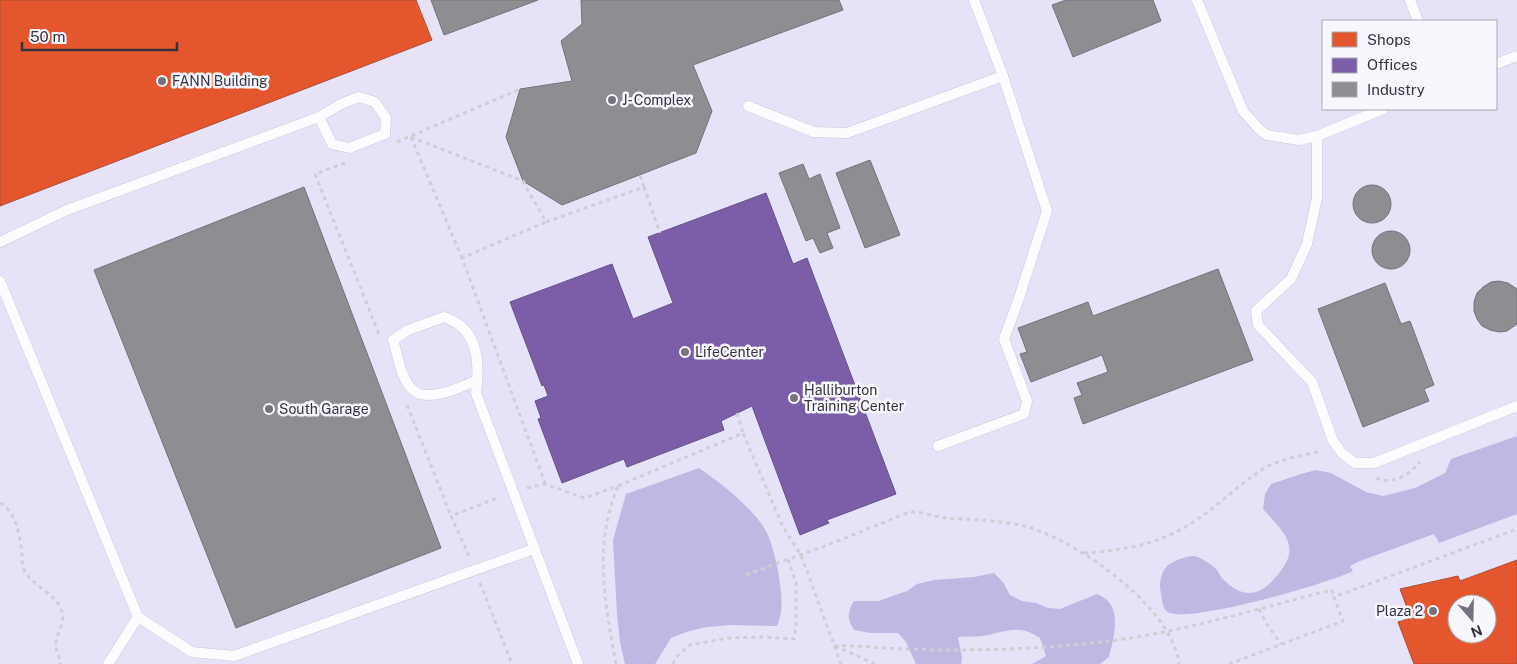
<svg xmlns="http://www.w3.org/2000/svg" width="1517" height="664" font-family="'Public Sans',sans-serif">
<rect width="100%" height="100%" fill="#eeecf7"/>
<path fill="#e6e3f9" fill-rule="evenodd" d="M0 0H1517V664H0ZM1323 21H1496V109H1323ZM1457 604H1487V634H1457Z"/>
<g fill="#c0b8e2">
<path d="M1517 436V514L1439 543 1434 534 1360 561 1350 566 1353 571C1327 584 1194 622 1170 613 1163 611 1162 601 1161 594 1159 584 1160 574 1167 566 1172 561 1188 555 1195 556 1201 558 1211 564 1215 568 1218 570 1219 574 1221 577 1247 605 1266 593 1284 566 1300 542 1277 526 1263 509L1265 494 1271 484 1301 474 1316 470 1331 473 1366 492 1383 496 1415 488 1445 473 1451 459Z"/>
<path d="M699 468C721 483 757 511 768 535 774 550 778 568 780 584 782 599 783 612 777 626L731 625 707 627 689 631 671 638 655 664H625L620 642 617 614 613 540 626 494Z"/>
<path d="M994 573 1003 582 1010 595 1022 601 1036 603 1048 608 1060 609 1097 594C1124 604 1114 636 1109 657L1100 664H1032L1046 656 1040 638C1018 623 1006 632 982 636 974 637 966 636 958 637L962 657 961 664H916L906 642 898 633H870L854 630C847 619 847 612 854 601H878L907 591 917 584 934 580 974 577Z"/>
</g>
<g fill="#e4572e" stroke="#b04c33" fill-rule="evenodd">
<path d="M0 0H416L432 40 0 206Z"/>
<path d="M1517 560V664H1414L1398 622 1411 618 1400 589 1458 576 1460 581ZM1457 604H1487V634H1457Z"/>
</g>
<path fill="#7b5ea7" stroke="#665188" d="M766 193 793 264 807 258 896 494 827 520 829 523 800 535 752 406 721 421 724 430 627 467 624 459 562 483 538 419 541 418 535 401 548 396 544 385 542 386 510 302 612 264 633 319 673 303 648 237Z"/>
<g fill="#8d8d92" stroke="#737279">
<path d="M431 0H538L444 35Z"/>
<path d="M581 0H839L843 10 693 65 712 111 696 153 562 205 523 181 506 137 520 89 572 81 561 41 582 24Z"/>
<path d="M1066 0H1153L1161 21 1073 57 1052 5Z"/>
<path d="M870 160 900 235 865 248 836 173Z"/>
<path d="M803 164 809 179 820 174 840 228 827 233 833 248 820 253 813 238 806 241 779 173Z"/>
<circle cx="1372" cy="204" r="19"/>
<path d="M304 187 441 548 236 628 94 270Z"/>
<circle cx="1391" cy="250" r="19"/>
<path d="M1218 269 1253 360 1083 424 1074 398 1082 395 1077 383 1108 372 1102 355 1031 382 1020 354 1027 352 1018 328 1088 302 1093 316Z"/>
<path d="M1499 281 1508 283 1517 289V324L1507 331 1499 332 1490 330 1482 326 1477 319 1474 311V302L1477 293 1483 287 1491 282Z"/>
<path d="M1385 283 1401 324 1410 321 1434 385 1424 389 1429 401 1363 427 1318 309Z"/>
</g>
<g fill="none" stroke-linecap="round" stroke-linejoin="round">
<defs>
<g id="lane">
<path d="M1197 0 1243 111 1259 129 1267 135 1299 140 1317 136 1383 109"/>
<path d="M1410 0 1418 21"/>
<path d="M1496 64 1517 56"/>
<path d="M748 106 814 132 847 133 1003 76"/>
<path d="M1317 136V198L1307 244 1291 279 1256 311 1258 325 1312 382 1333 441 1342 453 1355 463H1374L1517 406"/>
<path d="M0 242 67 210 319 117 341 104 359 97 375 102 386 118 385 134 349 148 332 144 319 117"/>
<path d="M0 281 138 617 192 652 234 656 534 549"/>
<path d="M477 380C462 387 424 405 411 388 400 375 398 356 393 340L408 330 444 317C448 319 454 321 458 324 480 339 479 370 476 393L578 664"/>
<path d="M938 446 1024 414 1027 401 1004 339 1018 301 1047 211 1003 76 974 0"/>
<path d="M108 664 138 617"/>
</g>
</defs>
<use href="#lane" stroke="#cac7d3" stroke-width="11"/>
<g stroke="#d0ced4" stroke-width="3" stroke-dasharray="4 4" stroke-linecap="butt">
<path d="M411 137 523 181 546 222 462 258 545 483"/>
<path d="M411 137 462 258"/>
<path d="M397 142 520 89"/>
<path d="M345 163 315 174 379 334"/>
<path d="M644 187 660 233"/>
<path d="M546 222 644 187 640 175"/>
<path d="M407 405 451 516"/>
<path d="M737 413 743 433"/>
<path d="M1376 478C1393 486 1410 474 1420 462"/>
<path d="M527 488 545 484 584 498 618 486 743 433 783 527 801 555 841 664"/>
<path d="M0 503C17 512 20 537 22 555 22 560 22 565 24 570 32 586 54 592 61 609 69 629 46 637 61 660L60 664"/>
<path d="M1084 553C1113 551 1143 547 1170 535 1204 520 1229 492 1260 471 1276 459 1302 456 1321 451"/>
<path d="M469 556 451 516 500 497"/>
<path d="M746 575 788 559"/>
<path d="M480 583 512 664"/>
<path d="M1259 609 1266 623 1281 644"/>
<path d="M834 646C857 645 880 648 902 649 965 651 1029 650 1092 643 1173 635 1252 610 1332 590L1334 597"/>
<path d="M835 646 875 664"/>
<path d="M616 664C605 603 593 546 618 486"/>
<path d="M673 664 676 657 690 645 728 638 762 637 794 639 796 627V583L788 559C819 549 850 536 880 524 891 520 901 514 912 512 917 511 937 517 945 518 971 520 1003 520 1028 527 1079 542 1173 608 1179 664"/>
<path d="M1229 664 1343 621 1334 597 1517 529"/>
</g>
<use href="#lane" stroke="#fcfcfe" stroke-width="10"/>
</g>
<g fill="#76737f" stroke="#f8f7fe" stroke-width="2">
<circle cx="162" cy="81" r="5"/>
<circle cx="612" cy="100" r="5"/>
<circle cx="685" cy="352" r="5"/>
<circle cx="794" cy="398" r="5"/>
<circle cx="269" cy="409" r="5"/>
<circle cx="1433" cy="611" r="5"/>
</g>
<g text-anchor="middle" stroke-width="5" stroke-linejoin="round" paint-order="stroke">
<g font-size="14" fill="#35323f" stroke="#f8f7fe" text-anchor="start">
<text x="172" y="86">FANN Building</text>
<text x="622" y="105">J- Complex</text>
<text x="695" y="357">LifeCenter</text>
<text x="804" y="395">Halliburton<tspan x="804" dy="16">Training Center</tspan></text>
<text x="279" y="414">South Garage</text>
<text x="1423" y="616" text-anchor="end">Plaza 2</text>
</g>
</g>
<rect x="1322" y="20" width="175" height="90" fill="#f8f7fe" stroke="#aaa8b2"/>
<rect x="1332" y="32" width="25" height="15" fill="#e4572e" stroke="#aaa8b2"/>
<text x="1367" y="45" font-size="15" fill="#35323f">Shops</text>
<rect x="1332" y="58" width="25" height="15" fill="#7b5ea7" stroke="#aaa8b2"/>
<text x="1367" y="70" font-size="15" fill="#35323f">Offices</text>
<rect x="1332" y="82" width="25" height="15" fill="#8d8d92" stroke="#aaa8b2"/>
<text x="1367" y="95" font-size="15" fill="#35323f">Industry</text>
<g transform="translate(1472 619) rotate(160)"><circle r="24" fill="#f8f7fe" stroke="#aaa8b2"/>
<path d="M0-4L9 19L0 12L-9 19Z" fill="#76737f"/>
<text y="-8" font-size="14" font-weight="bold" text-anchor="middle" fill="#35323f">N</text>
</g>
<path d="M22 42v8h155v-8" fill="none" stroke="#35323f" stroke-width="2.5"/>
<text x="30" y="42" font-size="15" fill="#35323f" stroke="#f8f7fe" stroke-width="4" paint-order="stroke">50 m</text>
</svg>
